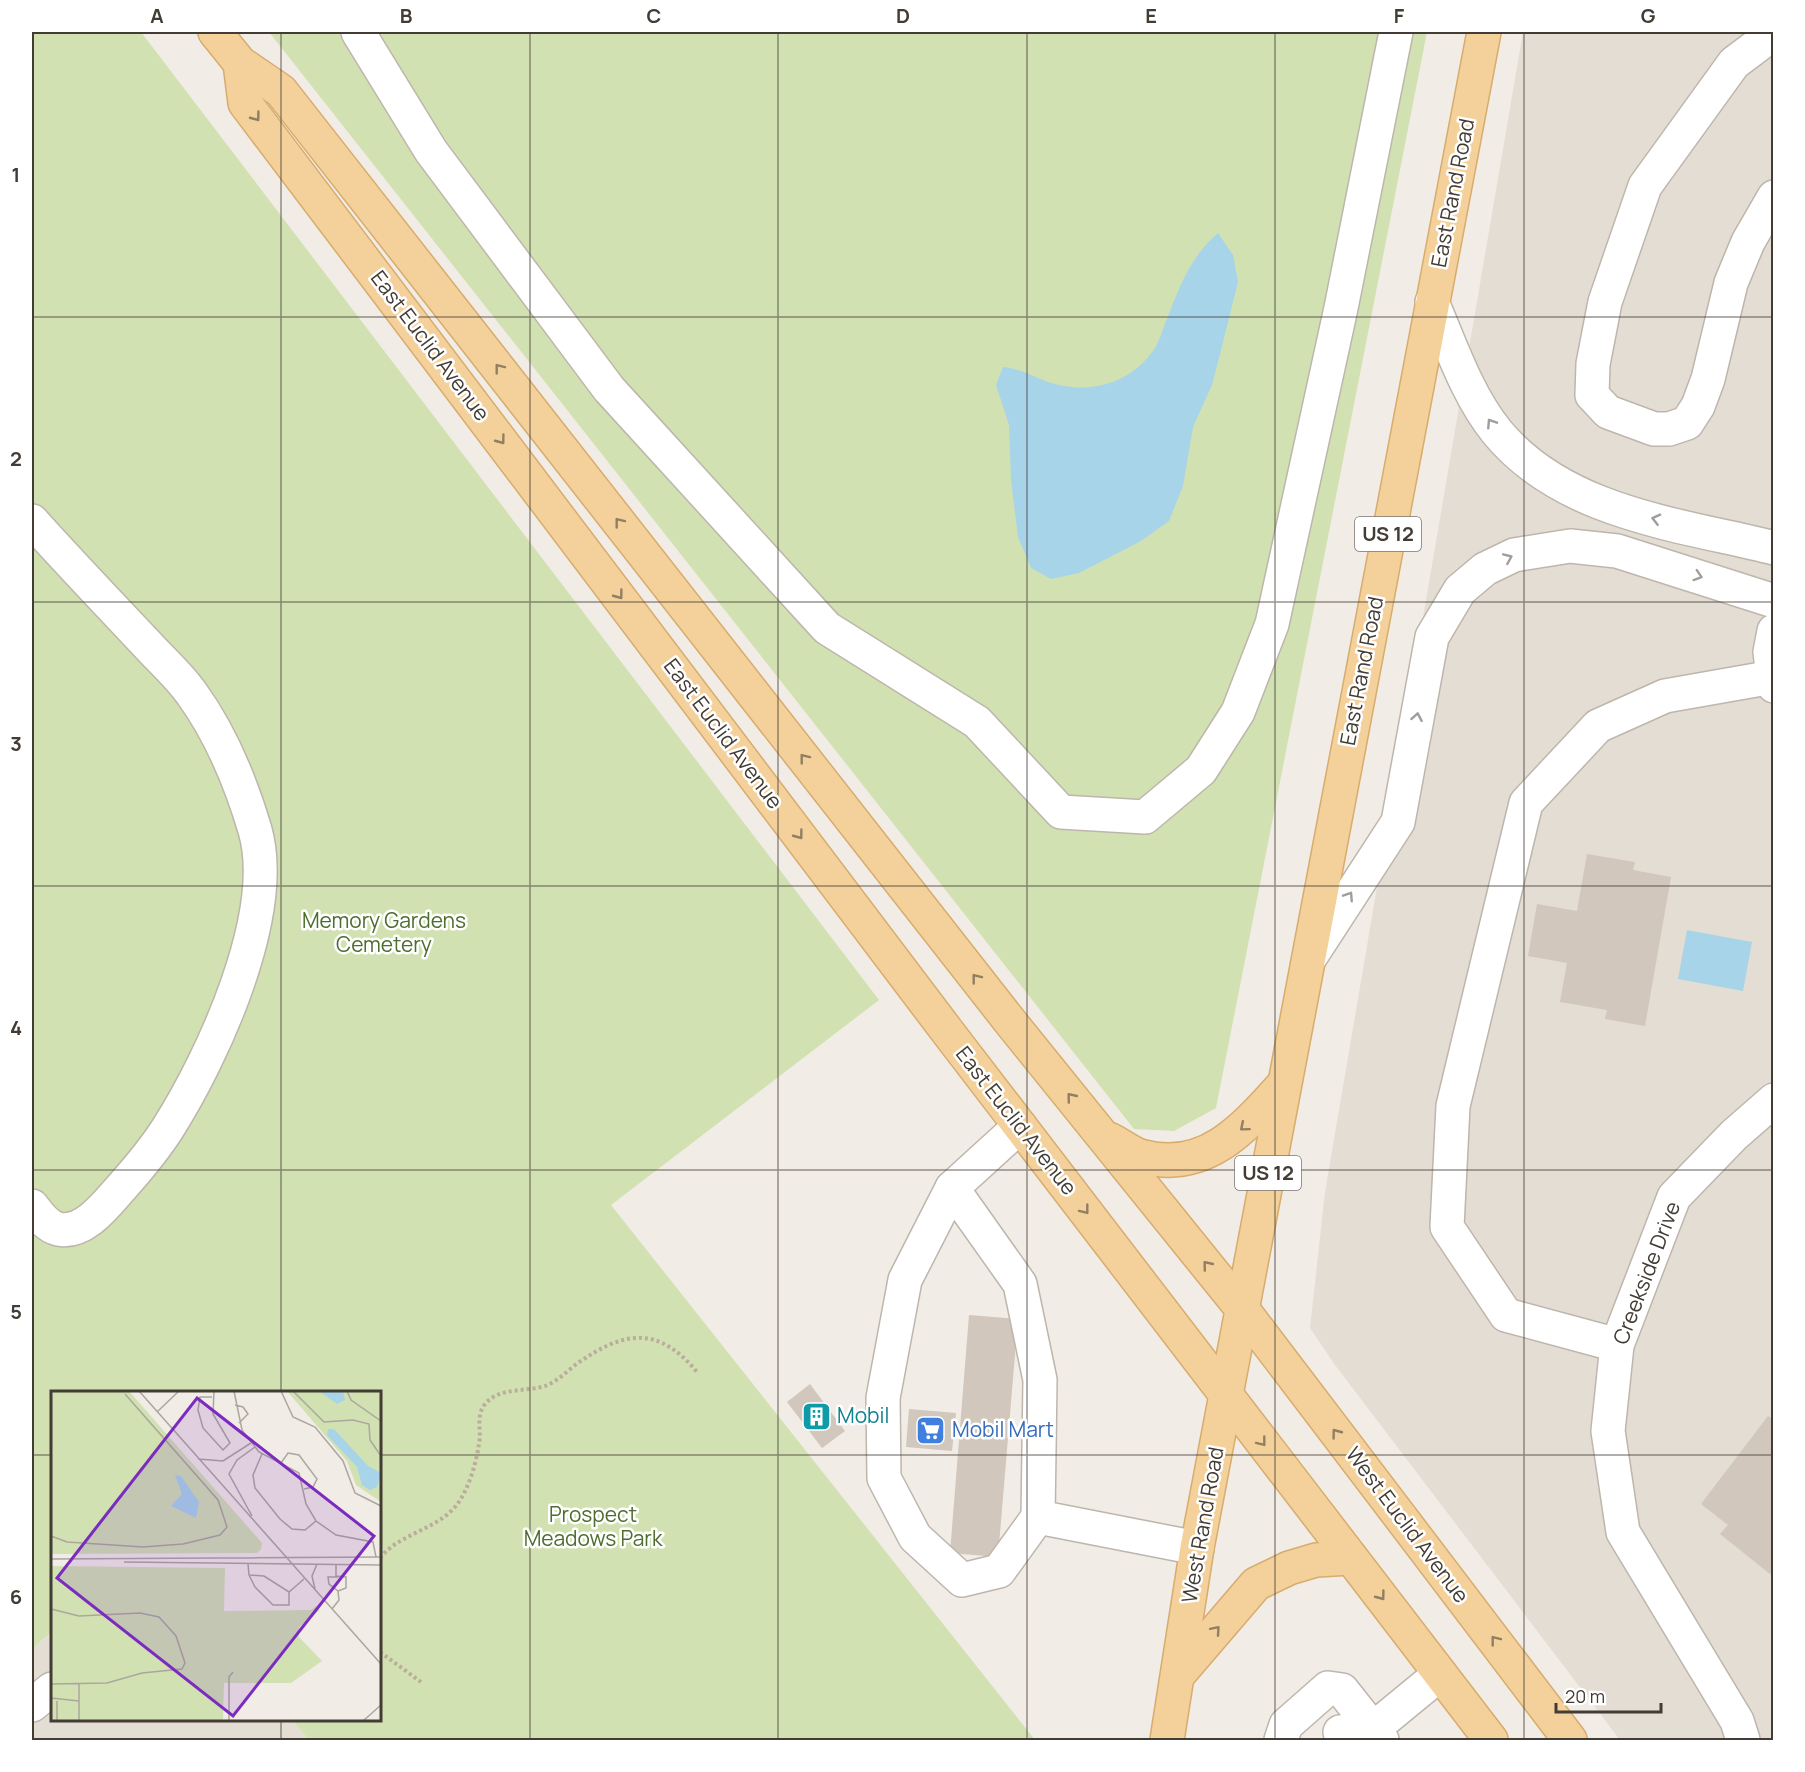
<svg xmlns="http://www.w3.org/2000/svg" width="1805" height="1772" font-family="Manrope,sans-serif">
<rect width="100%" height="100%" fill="#f1ece5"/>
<g fill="#e4ddd4">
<path d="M1523 32H1773V1740H1620L1335 1365 1310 1328 1325 1192Z"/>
<path d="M52 1633V1720H292L309 1740H32V1649Z"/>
</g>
<g fill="#d1e1b2">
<path d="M32 32H141L879 1000 611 1205 1035 1740H309L292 1720H380V1392H52V1632L32 1649Z"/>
<path d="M269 32H1427L1216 1108 1174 1131 1134 1129Z"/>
</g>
<g fill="#a7d4e8">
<path d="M1218 233 1233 255 1238 282 1220 354 1212 385 1193 427 1183 486 1169 521 1141 541 1079 573 1051 579 1031 568 1018 537 1011 480 1009 425 996 385 1003 367C1027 370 1039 381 1059 385 1097 393 1133 381 1155 348 1160 340 1163 328 1167 319 1179 287 1191 256 1218 233Z"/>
<path d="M1687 930 1752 942 1743 991 1678 979Z"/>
</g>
<g fill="#d1c7bc">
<path d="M1587 854 1635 862 1633 870 1671 877 1645 1026 1605 1019 1607 1010 1560 1002 1567 963 1528 956 1537 904 1577 911Z"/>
<path d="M969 1315 1018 1319 998 1557 950 1553Z"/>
<path d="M810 1384 845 1431 822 1448 787 1402Z"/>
<path d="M909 1409 956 1413 952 1451 906 1447Z"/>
<path d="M1768 1416 1774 1420V1571L1770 1574 1720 1534 1728 1525 1701 1504Z"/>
</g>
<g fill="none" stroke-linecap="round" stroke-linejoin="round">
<defs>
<g id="minor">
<path d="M358 32 431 151 609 389 827 628 977 722 1061 812 1145 817 1201 770 1238 712 1272 624 1341 308 1396 32"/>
<path d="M1774 33 1734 63 1645 186 1605 302 1593 364 1592 395 1608 412 1654 429H1669L1687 423 1698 406 1708 379 1731 283 1748 242 1774 197"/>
<path d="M1432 302C1451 346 1467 395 1497 432 1564 513 1678 524 1774 548"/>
<path d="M32 521C68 561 106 601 143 640 159 658 179 675 192 694 221 734 241 783 255 830 279 914 213 1057 168 1128 154 1150 137 1170 120 1189 106 1205 83 1235 58 1229 46 1226 39 1215 32 1206"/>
<path d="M1774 631 1770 652 1774 686"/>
<path d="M1309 959 1398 822 1432 637 1460 590 1485 569 1514 555 1570 546 1617 551 1774 601"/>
<path d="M1020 1126 952 1188 1020 1284 1040 1380 1038 1517 1197 1548"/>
<path d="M952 1188 905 1280 883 1398 884 1478 915 1537 962 1580 999 1571 1038 1517"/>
<path d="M1617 1345 1506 1315 1447 1227 1453 1106 1526 803 1598 726 1665 696 1773 677"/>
<path d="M32 1705 52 1689"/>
<path d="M1340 1732 1373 1729"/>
<path d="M1281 1740 1286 1725 1328 1688 1342 1690 1373 1729 1375 1740"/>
<path d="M1382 1740 1373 1729 1440 1674"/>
<path d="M1743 1740 1737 1721 1623 1532 1608 1431 1617 1345 1674 1197 1734 1135 1774 1100"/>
</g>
<g id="major">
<path d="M215 32 240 63 281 91 1012 1024 1243 1310 1570 1740"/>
<path d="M240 63 245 103 947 1031 1491 1740"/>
<path d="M1111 1140C1121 1145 1133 1155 1144 1157 1207 1173 1246 1126 1284 1084"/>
<path d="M1178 1675 1256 1584 1289 1568 1316 1560 1351 1558"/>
<path d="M1167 1740 1197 1548 1484 32"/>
</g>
</defs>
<use href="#minor" stroke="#beb6ac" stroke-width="36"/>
<use href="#major" stroke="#d7ac6d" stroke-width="36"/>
<g stroke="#bbad9c" stroke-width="4" stroke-dasharray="3 3" stroke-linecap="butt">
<path d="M380 1558C399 1534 435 1530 455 1507 468 1492 476 1464 479 1444 482 1430 475 1417 485 1404 499 1387 526 1392 545 1386 557 1382 568 1370 578 1363 625 1330 659 1326 697 1372"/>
<path d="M380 1652 421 1682"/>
</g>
<use href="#minor" stroke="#fff" stroke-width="33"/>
<use href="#major" stroke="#f4d19b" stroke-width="33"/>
</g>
<defs><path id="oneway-chevron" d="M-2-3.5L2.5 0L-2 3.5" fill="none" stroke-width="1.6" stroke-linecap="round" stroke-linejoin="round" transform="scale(1.5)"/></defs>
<g stroke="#927f63">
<use href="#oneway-chevron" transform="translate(256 117) rotate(53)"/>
<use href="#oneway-chevron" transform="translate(499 368) rotate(-128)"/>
<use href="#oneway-chevron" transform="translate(501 440) rotate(53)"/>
<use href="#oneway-chevron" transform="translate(619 522) rotate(-128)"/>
<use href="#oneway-chevron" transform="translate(619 595) rotate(53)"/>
<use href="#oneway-chevron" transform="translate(804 758) rotate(-128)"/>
<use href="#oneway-chevron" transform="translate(799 835) rotate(53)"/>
<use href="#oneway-chevron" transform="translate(976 978) rotate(-128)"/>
<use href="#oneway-chevron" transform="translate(1071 1097) rotate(-129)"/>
<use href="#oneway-chevron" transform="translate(1244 1127) rotate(140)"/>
<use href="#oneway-chevron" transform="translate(1085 1210) rotate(52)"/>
<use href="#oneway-chevron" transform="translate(1207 1265) rotate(-129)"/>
<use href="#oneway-chevron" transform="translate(1336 1433) rotate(-127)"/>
<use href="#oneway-chevron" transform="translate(1262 1442) rotate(52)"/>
<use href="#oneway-chevron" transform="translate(1381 1596) rotate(53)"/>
<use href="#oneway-chevron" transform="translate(1216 1630) rotate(-49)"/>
<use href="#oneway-chevron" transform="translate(1495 1640) rotate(-128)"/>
</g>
<g stroke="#a09e9a">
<use href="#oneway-chevron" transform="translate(1491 423) rotate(-123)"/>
<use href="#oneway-chevron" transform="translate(1656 519) rotate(-166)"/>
<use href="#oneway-chevron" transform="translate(1508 558) rotate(-23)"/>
<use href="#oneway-chevron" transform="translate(1698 576) rotate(18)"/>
<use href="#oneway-chevron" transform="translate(1417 717) rotate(-80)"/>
<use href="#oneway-chevron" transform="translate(1349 896) rotate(-57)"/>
</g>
<path fill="none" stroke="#423c35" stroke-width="1.5" stroke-opacity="0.55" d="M281 32V1392M530 32V1740M778 32V1740M1027 32V1740M1275 32V1740M1524 32V1740M32 317H1774M32 602H1774M32 886H1774M32 1170H1774M32 1455H52M380 1455H1774M281 1720V1740"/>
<defs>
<symbol id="building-square" viewBox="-11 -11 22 22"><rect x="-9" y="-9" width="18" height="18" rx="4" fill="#0f9aa8" stroke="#fff"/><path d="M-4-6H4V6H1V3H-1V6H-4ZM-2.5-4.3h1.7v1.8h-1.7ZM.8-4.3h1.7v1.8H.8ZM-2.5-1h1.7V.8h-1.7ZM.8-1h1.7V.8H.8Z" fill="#fff"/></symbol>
<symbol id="supermarket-square" viewBox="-11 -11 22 22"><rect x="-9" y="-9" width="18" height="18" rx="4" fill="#3f7fe0" stroke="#fff"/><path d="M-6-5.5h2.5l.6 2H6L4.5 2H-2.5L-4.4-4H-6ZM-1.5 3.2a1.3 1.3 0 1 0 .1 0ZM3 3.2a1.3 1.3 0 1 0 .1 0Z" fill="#fff"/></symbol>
</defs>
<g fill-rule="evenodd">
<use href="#building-square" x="800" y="1400" width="33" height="33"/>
<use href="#supermarket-square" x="914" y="1414" width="33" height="33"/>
</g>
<g text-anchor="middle" stroke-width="5" stroke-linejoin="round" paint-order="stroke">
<g fill="#fff" stroke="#7b7672" stroke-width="1.5">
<rect x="1355" y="517" width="66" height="34" rx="4.5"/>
<rect x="1235" y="1156" width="66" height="34" rx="4.5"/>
</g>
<g font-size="20" font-weight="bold" fill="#423c35">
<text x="1388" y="541">US 12</text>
<text x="1268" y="1180">US 12</text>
</g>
<g font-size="21" fill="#423c35" stroke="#fff">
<text transform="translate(1453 193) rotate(-79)" y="7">East Rand Road</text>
<text transform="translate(430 346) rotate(53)" y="7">East Euclid Avenue</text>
<text transform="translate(1362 671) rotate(-79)" y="7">East Rand Road</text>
<text transform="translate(723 734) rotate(53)" y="7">East Euclid Avenue</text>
<text transform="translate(1016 1121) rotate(52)" y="7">East Euclid Avenue</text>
<text transform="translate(1647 1273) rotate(-69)" y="7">Creekside Drive</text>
<text transform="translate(1203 1525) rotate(-80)" y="7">West Rand Road</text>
<text transform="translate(1407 1525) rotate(53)" y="7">West Euclid Avenue</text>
</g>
<g font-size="21" fill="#4d6e2f" stroke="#fff">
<text x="384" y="928">Memory Gardens<tspan x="384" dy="24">Cemetery</tspan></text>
<text x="593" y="1522">Prospect<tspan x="593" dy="24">Meadows Park</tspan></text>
</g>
<g font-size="21" fill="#0d838f" stroke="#fff" text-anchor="start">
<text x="837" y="1423">Mobil</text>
</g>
<g font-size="21" fill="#366cbe" stroke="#fff" text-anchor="start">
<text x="952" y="1437">Mobil Mart</text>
</g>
</g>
<g transform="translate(51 1391)">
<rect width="330" height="330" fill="#f1ece5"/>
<path d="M0 0H78L211 152 210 158 206 162 0 163ZM236 0H330V111L305 94 296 70ZM0 175 174 177 173 220 260 219 265 215 269 219 248 236V246L271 270 240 292H173L172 330H0Z" fill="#d1e1b2"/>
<path d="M268 0H292L294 9 286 13ZM277 38H283L317 75 330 82 326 96 319 99 311 94 306 76 276 44ZM124 84 130 85 148 111 145 127 120 115 131 103Z" fill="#a7d4e8"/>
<path fill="none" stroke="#aba69f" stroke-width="1.5" d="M88 0 330 273M183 0 191 39 208 61 248 82 255 113 265 130 285 144 322 151 325 166M230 0 242 26 264 36 292 70 304 102 330 115M242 0 273 31 302 29 318 33 319 49 330 65M296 0 300 9 330 30M161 6H149L147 19 152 37 172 59 179 52 162 23 163 0M184 14 192 16 197 23 188 32M106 21 128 0M211 63 202 84 204 97 229 128 241 138 254 139 265 130M147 68 172 70 200 52M230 72 237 62 248 64 266 88 262 96 253 98M201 125 178 83 186 69 204 56M0 145 16 151 92 156 132 153 169 144 176 136 167 109 74 3M0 168 330 166M73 171 330 174M197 173 198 184 213 185 238 201 253 188M198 184 204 196 222 214H238V201M287 186H277L278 193 287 200M264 198 261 185 266 173M0 218 28 225 89 222 108 226 125 245 134 272 131 278 91 282 56 292 0 293M281 218 288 209 287 200 295 197V186L285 185V174M28 293V330M0 307 28 310M6 310V330M178 330V286L182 281M198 330H275M312 330 330 314"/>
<path fill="#7b2cbf" fill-opacity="0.15" stroke="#7b2cbf" stroke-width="3" d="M146 7 323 145 182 325 6 187Z"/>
<rect width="330" height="330" fill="none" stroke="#423c35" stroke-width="3"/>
</g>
<rect width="1805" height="1772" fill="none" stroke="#ffffff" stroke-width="66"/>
<path d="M1556 1703v9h105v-9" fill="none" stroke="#423c35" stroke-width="3"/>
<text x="1565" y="1703" font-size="18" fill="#423c35" stroke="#ffffff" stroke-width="4.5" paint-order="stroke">20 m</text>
<rect x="33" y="33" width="1739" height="1706" fill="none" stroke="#423c35" stroke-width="2"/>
<g font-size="20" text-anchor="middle" font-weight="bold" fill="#423c35">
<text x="157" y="23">A</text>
<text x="406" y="23">B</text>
<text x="654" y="23">C</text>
<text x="903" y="23">D</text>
<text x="1151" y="23">E</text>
<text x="1399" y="23">F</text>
<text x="1648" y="23">G</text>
<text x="16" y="182">1</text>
<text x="16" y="466">2</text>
<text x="16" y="751">3</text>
<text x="16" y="1035">4</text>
<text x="16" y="1319">5</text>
<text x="16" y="1604">6</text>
</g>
</svg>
